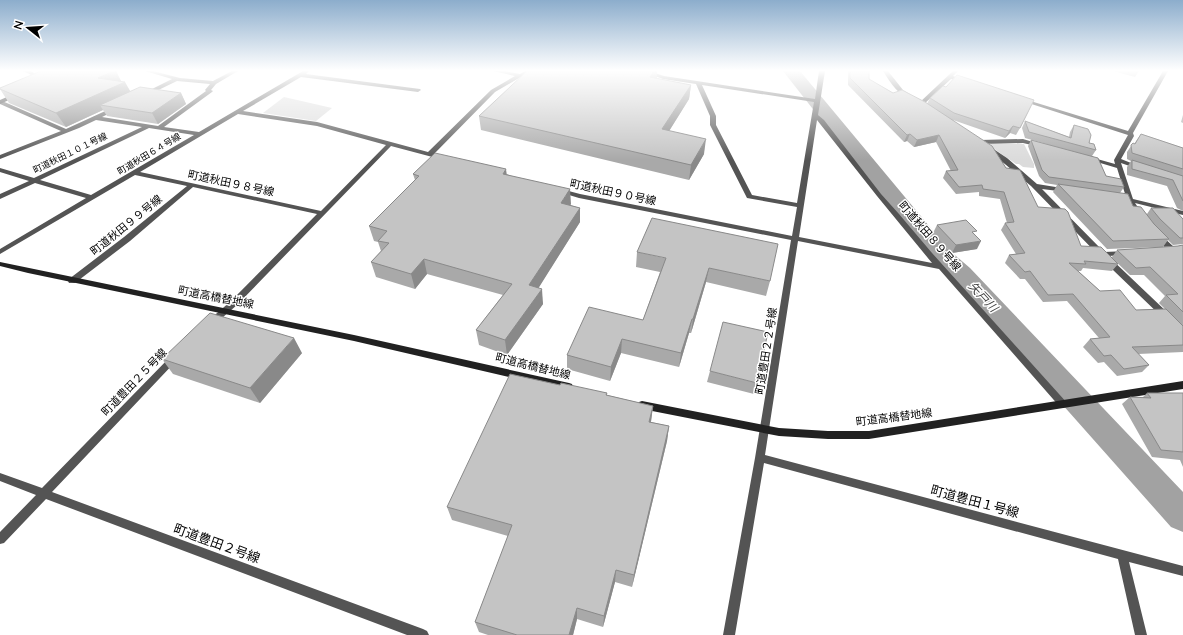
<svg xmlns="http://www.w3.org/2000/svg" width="1183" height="635" font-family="Lato,'Noto Sans JP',sans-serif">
<rect width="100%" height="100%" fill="#fff"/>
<g fill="#dbdbdb">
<path d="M284 97 332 108 316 121 263 113Z"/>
<path d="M991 143 1024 144 1034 164V168L1023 167 1019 164H1016L990 146Z"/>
</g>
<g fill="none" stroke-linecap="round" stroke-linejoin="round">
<path fill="#a2a2a2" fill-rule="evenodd" d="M783 71H800L949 250 970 268 1183 492V532L1171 527 952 280 933 262Z"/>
<g fill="#545454" fill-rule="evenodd">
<path d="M23 71H30L45 78 40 79Z"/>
<path d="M145 71H153L180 78 213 81 232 71H238L216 84 211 90 213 91 212 92 164 127 199 132 303 71H309L306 74 420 89 421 90 418 92 301 77 243 111 317 122 428 152 491 90 515 76 493 71H504L520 74 525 71H531L495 92 434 154 444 157V159H440L391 146 237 305 215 324H209L208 322 209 320 231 301 317 214 193 187 130 241 75 283H69L68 281 69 279 124 237 187 186 135 175 0 254V249L86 198 35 183 0 199V194L29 181 0 172V168L34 178 142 127 96 120 79 128 0 159V155L61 131 0 104V100L66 129 114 107 116 108V110L102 117 158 126 206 91 205 90 210 84 177 81 146 96 144 95V93L172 79ZM238 114 317 126 386 145 321 211 140 172ZM149 128 194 135 91 195 40 180Z"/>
<path d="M641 71H649L664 76 815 99 819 71H825L818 115 824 120 881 194 899 214 932 253 1068 404 1066 407 1063 408 1060 407 939 269 798 241 765 455 1183 566V576L1129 562 1147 635H1135L1118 559 764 463 735 635H723L755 458 791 240 579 198 559 192 558 191 561 189 580 194 792 236 797 207 747 198 710 125V116L696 84 663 79ZM702 85 814 102 797 203 752 195 716 125V116ZM817 120 877 196 932 263 799 237Z"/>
<path d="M883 71H888L903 90 911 95V97C899 98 889 80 883 71Z"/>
<path d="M953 71H958L953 76 965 80V82L951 79 923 105H919V103Z"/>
<path d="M1163 71H1168L1133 133 1134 136 1121 159 1141 167 1138 169 1121 163 1133 199 1183 211V215L1135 203 1143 215 1140 217 1138 216 1127 201 1123 199 1126 197 1117 168 1087 159 1090 157 1115 164 1114 160 1128 135 1019 100 1024 99 1128 131Z"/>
<path d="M1023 139 1043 145 1040 147 1023 143 980 144 977 142 980 140Z"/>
<path d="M989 146 1007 158 1037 184 1068 189 1069 190 1066 192 1042 189 1104 252 1128 251 1129 253 1125 255 1108 256 1169 314 1170 316 1169 318H1163L1113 270 1031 186 987 149V147Z"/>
<path d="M1156 234H1160L1175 248 1176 250 1175 252H1169L1156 238 1154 236Z"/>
<path d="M174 355 177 356 178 358 177 360 52 492 423 629 427 631 429 635H407L46 499 4 543 0 544V532L36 495 0 481V473L42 488 171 356Z"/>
</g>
<g fill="#212121" fill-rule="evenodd">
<path d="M16 93 19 95 18 96 0 104V100Z"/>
<path d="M0 262 354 335 569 383 572 384 573 387 572 390 569 391 354 341 28 273 0 266Z"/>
<path d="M1183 381V389L869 439H828L779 436 642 409 639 408 637 405 639 402 642 401 779 428 828 431H869Z"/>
</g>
</g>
<g fill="#a9a9a9" fill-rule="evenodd">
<path d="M116 71 121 81 130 91 181 93 186 104 158 124 107 116 103 110 66 127 9 103 0 89V88Z"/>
<path d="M657 71V79L691 85 689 99 669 131 704 154 689 180 481 130 479 116Z"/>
<path d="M848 71H869V79L893 93 927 104 930 98 1020 128 1016 135 1010 133 1005 138 953 120 1006 168 1038 207 1081 246 1112 257 1117 250 1178 246 1183 245V352L1138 354 1149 365 1142 372 1117 376 1104 362 1098 363 1083 347 1090 339 1099 338 1067 301 1043 302 1025 279H1020L1005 263 1009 255 1016 254 1001 230 1005 223H1007L1000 199 979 196V192L956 194 943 178 946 171H951L936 142 914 147 907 141 904 142 848 85ZM1112 258 1130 275H1144L1165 296 1159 303 1165 309 1136 310 1100 291 1078 271H1081L1083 268 1112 271 1118 264Z"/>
<path d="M1113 71H1139L1135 77Z"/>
<path d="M1183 115V123L1181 122Z"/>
<path d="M1025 121 1069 137 1070 132 1074 125 1096 150 1092 156 1106 176 1124 187 1120 193 1133 206 1147 214 1151 208 1183 219V244L1173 245 1168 240 1163 247 1107 249 1053 192 1057 185 1045 183 1039 176 1028 146 1031 140 1054 146 1025 138 1022 128Z"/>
<path d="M1141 134 1183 148V211L1177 208 1167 186 1127 175V167L1131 161 1127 159V152L1133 143 1134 144Z"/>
<path d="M413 174H507L571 204 570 205 580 208V222L538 288 543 304 507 355 479 345 476 330 503 295 427 274 415 289 376 277 371 262 381 251 378 242 374 241 369 226 415 180Z"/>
<path d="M937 225 975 234 977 249 952 253 933 233Z"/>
<path d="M637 252 770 281 766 296 706 282 691 333H689L679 367 621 353 610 381 567 369V355L643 320 660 272 636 267Z"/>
<path d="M302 353 260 403 173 374 162 359Z"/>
<path d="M710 371 757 383 754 394 707 382Z"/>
<path d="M560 385 607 393V395L653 406 651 422 669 426 667 441 632 587 615 582 603 627 577 619 573 635H488L479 632 475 622 508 536 452 520 447 507Z"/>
<path d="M1147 393H1183V467L1180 460 1152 457 1122 404 1130 397 1142 398Z"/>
</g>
<g fill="#898989">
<path d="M114 71H116L122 83 125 82 133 96 100 105 103 110 66 127 56 113 98 78Z"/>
<path d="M654 71H657V80L650 77Z"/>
<path d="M691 85 689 99 661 144 662 129Z"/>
<path d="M181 93 186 104 158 124 152 113Z"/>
<path d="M1013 126 1010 133 1005 138 1009 131Z"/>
<path d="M910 134 907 141 904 142 907 135Z"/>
<path d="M939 135 936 142 914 147 917 140Z"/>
<path d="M706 139 704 154 689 180 691 165Z"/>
<path d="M506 169 508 184 503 174Z"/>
<path d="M570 189 571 204 562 218 561 203Z"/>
<path d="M580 208V222L531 300 529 285Z"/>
<path d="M981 241 977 249 952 253 956 245Z"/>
<path d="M424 259 427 274 415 289 411 274Z"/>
<path d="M709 268 706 282 691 333 693 319Z"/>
<path d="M542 289 543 304 507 355 505 340Z"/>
<path d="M692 319 689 333 679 367 681 353Z"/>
<path d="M294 338 302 353 260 403 250 388Z"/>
<path d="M622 339 621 353 610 381 611 367Z"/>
<path d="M653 406 651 421 647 436 649 422Z"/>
<path d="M669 426 667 441 632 587 634 575Z"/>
<path d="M616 570 615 582 603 627 604 616Z"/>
<path d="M577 608V619L573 635H569Z"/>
</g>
<g fill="#c4c4c4" stroke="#898989">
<path d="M41 71H114L98 78 125 82 56 113 0 89V88Z"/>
<path d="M527 71H654L650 77 691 85 662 129 706 139 691 165 479 116Z"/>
<path d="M850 71H869V79L893 93 902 90 925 102 992 146 1006 168 1020 170 1038 207 1065 209 1068 212 1081 246 1101 247 1118 264 1084 261 1086 264 1069 263 1100 291 1120 290 1136 310 1166 309 1183 326V345L1132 347 1149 365 1124 369 1111 355 1104 356 1090 339 1110 337 1073 294 1048 295 1030 271 1025 272 1009 255 1025 253 1005 223 1014 222 1004 192 983 189 982 185 959 187 946 171 958 170 939 135 917 140 910 134 907 135 850 78Z"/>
<path d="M957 75 1034 100 1020 128 1013 126 1009 131 954 113 930 98 943 86 946 87Z"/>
<path d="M140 87 181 93 152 113 100 105Z"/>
<path d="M1025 121 1071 138 1074 125 1088 129 1091 135 1089 143 1094 144 1096 150 1029 132Z"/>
<path d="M1141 134 1183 148V169L1132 153 1131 145 1133 143 1135 144Z"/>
<path d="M1031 140 1098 158 1106 176 1121 179 1124 187 1049 177 1042 170Z"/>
<path d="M435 153 506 169 503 174 570 189 561 203 580 208 529 285 542 289 505 340 476 330 512 284 424 259 411 274 371 262 389 243 378 241 387 231 369 226 419 176 413 174Z"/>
<path d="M1132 160 1183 176V201L1173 180 1132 169Z"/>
<path d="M1058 184 1128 194 1133 206 1141 207 1154 224 1169 239 1113 241Z"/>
<path d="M1151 208H1173L1183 219V238H1180L1160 219Z"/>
<path d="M652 218 778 244 770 281 709 268 693 319H692L681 353 622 339 611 367 567 355 589 307 643 320 666 258 637 252Z"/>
<path d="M966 220 977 231 972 232 981 241 956 245 937 225Z"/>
<path d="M1183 245V312L1166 295 1178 294 1150 267 1136 268 1117 250 1178 246Z"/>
<path d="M210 313 294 338 250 388 162 359Z"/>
<path d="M723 322 768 332 757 383 710 371Z"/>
<path d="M510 374 560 385 561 383 607 393 606 395 653 406 649 422 669 426 634 575 616 570 604 616 577 608 569 635H517L475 622 512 525 447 507Z"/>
<path d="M1147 393H1183V452L1161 450 1130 397 1151 398Z"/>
</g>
<linearGradient id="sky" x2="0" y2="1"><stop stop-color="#8cadcc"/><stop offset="0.44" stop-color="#fff"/><stop offset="1" stop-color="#fff" stop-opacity="0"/></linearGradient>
<rect width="1183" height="160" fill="url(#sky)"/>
<g text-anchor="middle" stroke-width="3" stroke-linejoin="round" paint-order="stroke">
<g font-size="9" fill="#000" stroke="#fff">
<text transform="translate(70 153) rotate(-26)" y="3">町道秋田１０１号線</text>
<text transform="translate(149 154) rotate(-31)" y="3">町道秋田６４号線</text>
</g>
<g font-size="11" fill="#000" stroke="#fff">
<text transform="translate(231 183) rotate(12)" y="4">町道秋田９８号線</text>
<text transform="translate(613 192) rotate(12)" y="4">町道秋田９０号線</text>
<text transform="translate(126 225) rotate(-39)" y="4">町道秋田９９号線</text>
<text transform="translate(930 236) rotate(49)" y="4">町道秋田８９号線</text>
<text transform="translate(216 297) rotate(11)" y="4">町道高橋替地線</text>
<text transform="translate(766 351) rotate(-81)" y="4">町道豊田２２号線</text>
<text transform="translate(533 366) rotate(14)" y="4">町道高橋替地線</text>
<text transform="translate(134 382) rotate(-46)" y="4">町道豊田２５号線</text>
<text transform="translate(894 417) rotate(-7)" y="4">町道高橋替地線</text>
</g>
<g font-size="12" font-style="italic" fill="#434343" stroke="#fff">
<text transform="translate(983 297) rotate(47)" y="4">矢戸川</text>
</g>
<g font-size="13" fill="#000" stroke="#fff">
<text transform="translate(975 501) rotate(15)" y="5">町道豊田１号線</text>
<text transform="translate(217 543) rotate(20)" y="5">町道豊田２号線</text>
</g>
</g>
<g transform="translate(28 28) rotate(287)" stroke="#ffffff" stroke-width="3" paint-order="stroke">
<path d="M0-3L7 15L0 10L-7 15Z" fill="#000000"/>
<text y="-6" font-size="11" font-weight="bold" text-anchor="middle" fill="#000000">N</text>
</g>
</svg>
